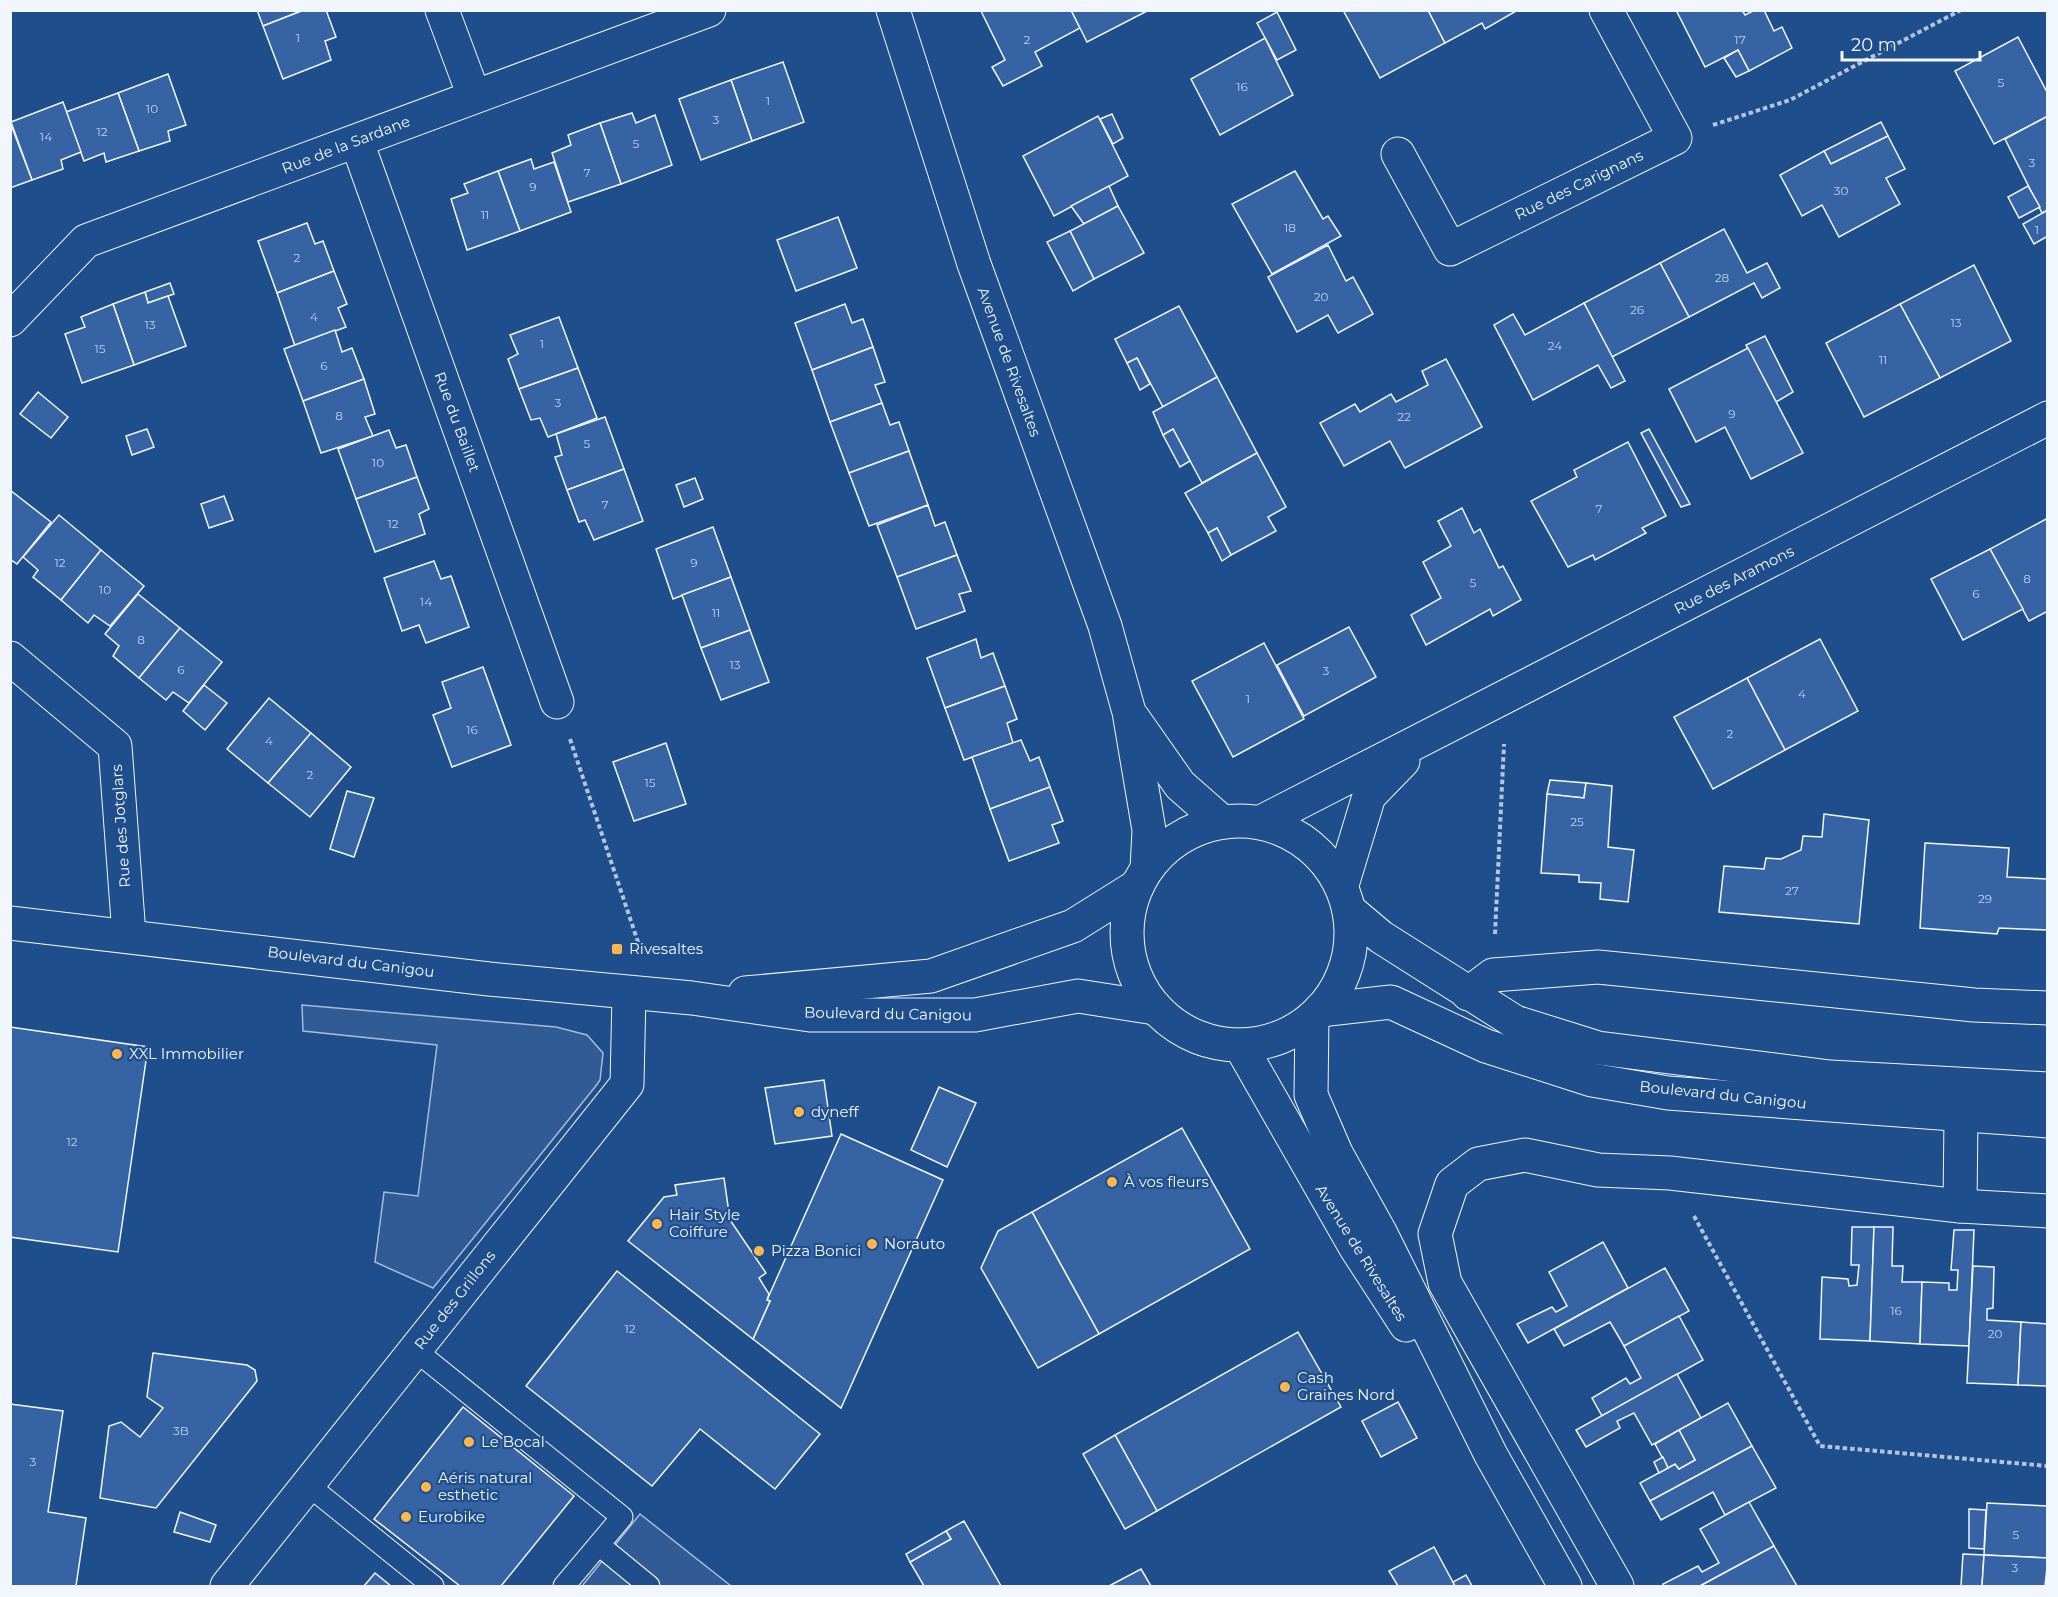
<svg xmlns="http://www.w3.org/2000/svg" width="2058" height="1597" font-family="Montserrat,sans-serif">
<rect width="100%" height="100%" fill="#1f4e8c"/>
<g fill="#305b95" stroke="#a8bbd7" stroke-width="1.5">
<path d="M302 1005 556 1027 587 1035 603 1053 600 1080 595 1087 433 1288 375 1262 384 1192 418 1196 437 1045 303 1031Z"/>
<path d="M640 1514 731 1586H582Z"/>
</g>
<g fill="#3563a3" stroke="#f2f6ff" stroke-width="1.5">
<path d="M257 10H304L263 26Z"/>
<path d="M304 10H326L336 37 325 41 331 60 283 79 263 26Z"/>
<path d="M1071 10 1080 28 1035 52 1042 66 1003 86 992 67 1005 60 981 11Z"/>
<path d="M1071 10H1149L1087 42Z"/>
<path d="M1343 10H1428L1445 43 1380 78Z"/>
<path d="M1428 10H1518L1485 29 1482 23 1445 43Z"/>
<path d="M1676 10H1742L1745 15 1755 10H1764L1774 31 1782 27 1792 48 1749 71 1738 50 1705 67Z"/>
<path d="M1277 12 1296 50 1277 60 1257 23Z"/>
<path d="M2018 37 2048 94V116L1994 144 1955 71Z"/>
<path d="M1265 38 1293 95 1220 135 1191 79Z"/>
<path d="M1738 50 1749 71 1736 77 1724 58Z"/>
<path d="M783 62 804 122 752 141 731 80Z"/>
<path d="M168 74 186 125 168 131 170 141 139 151 118 93Z"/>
<path d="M731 80 752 141 701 160 679 99Z"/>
<path d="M118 93 139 151 106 162 104 153 84 161 66 112Z"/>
<path d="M63 102 81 152 61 160 63 169 32 180 11 122Z"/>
<path d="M632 113 636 123 655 115 672 165 621 184 600 123Z"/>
<path d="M1112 114 1123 138 1113 144 1100 119Z"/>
<path d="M1098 116 1128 176 1054 216 1023 156Z"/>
<path d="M2048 116V210L2042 213 2005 139Z"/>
<path d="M10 122 32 180 10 188Z"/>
<path d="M1881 122 1888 136 1831 164 1824 151Z"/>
<path d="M600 123 621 184 568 202 552 153 571 145 568 135Z"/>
<path d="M1888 136 1905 169 1886 178 1900 204 1839 237 1822 205 1802 216 1780 175 1824 151 1831 164Z"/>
<path d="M531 159 534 169 554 162 571 212 520 231 498 171Z"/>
<path d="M498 171 520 231 467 250 451 199 468 193 464 184Z"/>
<path d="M1295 171 1323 219 1328 216 1341 236 1272 274 1232 204Z"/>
<path d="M1109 186 1118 206 1084 224 1071 206Z"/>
<path d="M2028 186 2040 207 2019 218 2008 197Z"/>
<path d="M1118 206 1144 253 1094 279 1070 231Z"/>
<path d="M2048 210V236L2034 244 2023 224Z"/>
<path d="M838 217 857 268 796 291 777 240Z"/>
<path d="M307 223 315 244 323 241 334 271 277 293 258 241Z"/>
<path d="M1724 229 1747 273 1767 263 1780 288 1762 298 1754 283 1689 317 1660 263Z"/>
<path d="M1070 231 1094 279 1073 291 1047 242Z"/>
<path d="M1328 245 1346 281 1353 277 1373 314 1338 333 1328 315 1297 332 1268 277Z"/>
<path d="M1660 263 1689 317 1612 357 1584 303Z"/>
<path d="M1974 265 2011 341 1940 378 1900 304Z"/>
<path d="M334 271 347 304 338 308 346 327 295 346 277 293Z"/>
<path d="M170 283 174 294 148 303 145 292Z"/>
<path d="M145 292 148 303 168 296 186 346 134 365 113 304Z"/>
<path d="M1584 303 1625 381 1611 388 1598 365 1533 400 1494 325 1513 314 1525 335Z"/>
<path d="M113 304 134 365 82 383 65 334 85 327 81 317Z"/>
<path d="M845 304 852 323 863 319 873 347 812 370 795 323Z"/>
<path d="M1900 304 1940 378 1864 417 1826 343Z"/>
<path d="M1179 306 1217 377 1163 407 1137 358 1127 363 1115 339Z"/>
<path d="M559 317 578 368 519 389 508 359 518 354 510 335Z"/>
<path d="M335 330 342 352 352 348 364 379 303 401 284 349Z"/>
<path d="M1765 336 1793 392 1776 402 1746 345Z"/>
<path d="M873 347 885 382 875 385 882 403 830 422 812 370Z"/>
<path d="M1748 348 1803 453 1751 479 1725 427 1696 442 1669 389Z"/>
<path d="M1137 358 1150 384 1140 390 1127 363Z"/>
<path d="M1446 359 1482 427 1405 468 1390 441 1344 466 1320 423 1355 404 1360 412 1391 394 1396 402 1428 385 1422 371Z"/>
<path d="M578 368 597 418 548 437 540 418 531 420 519 389Z"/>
<path d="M1217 377 1257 453 1202 483 1173 429 1163 435 1153 412Z"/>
<path d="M364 379 375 414 365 417 373 436 321 453 303 401Z"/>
<path d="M38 392 68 417 51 438 20 414Z"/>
<path d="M882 403 890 425 899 422 909 451 849 473 830 422Z"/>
<path d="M605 417 624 469 567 490 555 457 562 455 556 434Z"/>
<path d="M147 429 154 447 132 455 126 436Z"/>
<path d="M1173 429 1190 461 1180 467 1163 435Z"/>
<path d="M1649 429 1690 504 1681 507 1641 433Z"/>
<path d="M389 430 396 448 406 445 417 477 356 499 338 449Z"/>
<path d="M1628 442 1666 516 1642 528 1646 533 1595 560 1593 555 1568 567 1531 501 1577 477 1574 470Z"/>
<path d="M909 451 928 505 869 526 849 473Z"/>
<path d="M1257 453 1286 507 1268 517 1276 531 1231 555 1217 528 1208 533 1185 493Z"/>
<path d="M624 469 643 521 594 540 585 520 579 522 567 490Z"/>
<path d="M417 477 429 509 419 514 425 534 375 552 356 499Z"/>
<path d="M695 478 703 499 684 507 676 485Z"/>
<path d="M10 490 51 522 17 564 10 559Z"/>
<path d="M224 496 233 520 209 528 201 504Z"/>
<path d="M928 505 935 526 945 522 957 555 897 577 877 525Z"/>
<path d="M1462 508 1474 533 1480 529 1499 568 1503 566 1521 600 1493 616 1490 609 1426 645 1411 615 1441 598 1423 562 1451 546 1438 521Z"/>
<path d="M59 515 101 550 61 600 33 577 38 570 23 557Z"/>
<path d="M2048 518V611L2029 621 1990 549Z"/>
<path d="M713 527 731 577 673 599 656 549Z"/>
<path d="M1217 528 1231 555 1222 561 1208 533Z"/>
<path d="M1990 549 2023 609 1963 640 1931 579Z"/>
<path d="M101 550 144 586 110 626 94 615 88 623 61 600Z"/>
<path d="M957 555 971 591 959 594 965 611 916 629 897 577Z"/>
<path d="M434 561 441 579 451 576 469 627 426 643 419 625 402 631 384 578Z"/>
<path d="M731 577 750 630 701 648 682 595Z"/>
<path d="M138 594 180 628 139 678 113 656 119 646 105 634Z"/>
<path d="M1349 627 1376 677 1304 716 1277 665Z"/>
<path d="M180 628 222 662 189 703 173 692 166 700 139 678Z"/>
<path d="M750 630 769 682 721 700 701 648Z"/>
<path d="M976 639 981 658 993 653 1005 686 945 708 927 658Z"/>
<path d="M1820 639 1858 711 1785 750 1747 678Z"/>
<path d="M1264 643 1304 719 1233 757 1192 681Z"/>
<path d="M483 667 511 745 452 767 433 715 451 708 442 682Z"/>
<path d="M1747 678 1785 750 1713 789 1674 717Z"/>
<path d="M204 685 227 703 205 730 183 711Z"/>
<path d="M1005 686 1017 719 1007 723 1013 743 964 760 945 708Z"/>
<path d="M269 698 311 733 268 783 227 749Z"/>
<path d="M311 733 351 767 310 817 268 783Z"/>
<path d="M1021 740 1030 761 1039 757 1050 787 990 809 972 757Z"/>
<path d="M666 743 686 804 634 821 613 762Z"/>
<path d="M1550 780 1586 783 1584 798 1547 794Z"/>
<path d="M1586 783 1612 786 1608 847 1634 850 1628 902 1600 899 1601 883 1579 882V875L1541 873 1547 794 1584 798Z"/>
<path d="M1050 787 1063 821 1052 825 1059 843 1009 861 990 809Z"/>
<path d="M347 791 374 798 354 857 330 849Z"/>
<path d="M1824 814 1869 820 1859 924 1719 912 1724 866 1764 869 1766 858 1781 859 1801 850 1803 836 1822 837Z"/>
<path d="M1925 843 2009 848 2007 877 2048 879 2047 930 1999 928 1997 934 1920 928Z"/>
<path d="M10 1027 148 1047 118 1252 10 1237Z"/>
<path d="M824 1080 832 1136 775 1144 765 1088Z"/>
<path d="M939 1087 976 1103 947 1167 911 1150Z"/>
<path d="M1182 1128 1250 1249 1099 1334 1032 1212Z"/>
<path d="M841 1134 943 1180 841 1408 753 1339 770 1301 767 1300Z"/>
<path d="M724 1178 730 1220 766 1273 759 1278 769 1294 767 1300 770 1301 753 1339 628 1241 664 1197 677 1195 675 1185Z"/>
<path d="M1032 1212 1099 1334 1038 1368 981 1268 998 1231Z"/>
<path d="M1852 1227H1874L1870 1341 1820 1339 1822 1277 1848 1279 1849 1286 1857 1285 1859 1265H1851Z"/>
<path d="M1874 1227H1893L1892 1266H1903L1902 1282H1922L1920 1344 1870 1341Z"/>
<path d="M1954 1230H1974L1969 1346 1920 1344 1922 1282 1949 1283V1290H1957L1958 1270H1951Z"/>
<path d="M1603 1242 1628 1288 1528 1343 1517 1324 1552 1307 1556 1312 1567 1306 1549 1272Z"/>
<path d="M1973 1266 1994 1267 1993 1308 1987 1309V1320L2021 1322 2018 1385 1967 1383Z"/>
<path d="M1665 1268 1689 1311 1624 1346 1610 1322 1564 1346 1554 1329Z"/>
<path d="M617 1271 820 1434 775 1489 700 1429 652 1486 526 1386Z"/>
<path d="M1679 1316 1703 1360 1602 1416 1592 1398 1626 1378 1630 1384 1641 1378 1624 1346Z"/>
<path d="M2021 1322 2048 1324V1386L2018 1385Z"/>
<path d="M1298 1332 1341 1407 1157 1511 1115 1435Z"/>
<path d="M153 1353 247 1365 255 1370 257 1381 156 1508 100 1498 109 1426 121 1422 140 1437 163 1408 147 1397Z"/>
<path d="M1677 1374 1701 1418 1652 1445 1634 1413 1617 1421 1620 1428 1586 1447 1576 1430Z"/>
<path d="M1398 1402 1417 1438 1381 1457 1362 1421Z"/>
<path d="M1728 1403 1752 1446 1650 1501 1640 1483 1675 1464 1679 1469 1695 1460 1679 1430Z"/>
<path d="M10 1404 63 1411 48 1512 86 1518 76 1586H10Z"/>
<path d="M463 1407 574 1496 501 1586H460L374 1519Z"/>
<path d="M1679 1430 1695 1460 1679 1469 1675 1464 1668 1468 1655 1444Z"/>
<path d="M1115 1435 1157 1511 1125 1529 1083 1454Z"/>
<path d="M1752 1446 1776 1488 1725 1515 1713 1492 1661 1520 1650 1501Z"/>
<path d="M1663 1457 1668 1468 1659 1473 1654 1462Z"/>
<path d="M1749 1502 1774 1546 1700 1586H1664L1663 1584 1698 1566 1702 1572 1719 1563 1700 1529Z"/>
<path d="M1987 1503 2048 1506V1558L1984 1555Z"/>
<path d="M1969 1509 1986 1510 1984 1549 1969 1548Z"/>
<path d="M180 1512 216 1525 210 1542 174 1532Z"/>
<path d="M964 1521 1001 1586H924L910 1562 951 1539 946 1531Z"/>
<path d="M946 1531 951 1539 910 1562 906 1554Z"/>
<path d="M1774 1546 1797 1586H1700Z"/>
<path d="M1434 1547 1455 1586H1398L1389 1571Z"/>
<path d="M1963 1554 1984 1555 1982 1586H1961Z"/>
<path d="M1984 1555 2048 1558 2045 1586H1982Z"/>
<path d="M1141 1569 1151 1586H1109Z"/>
<path d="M375 1573 391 1586H364Z"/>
<path d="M1466 1575 1472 1586H1455L1453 1582Z"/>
</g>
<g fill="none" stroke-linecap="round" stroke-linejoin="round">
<defs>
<g id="lane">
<path d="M415 1350 622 1517 564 1586"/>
<path d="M308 1485 433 1586"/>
<path d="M599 1545 649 1586"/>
</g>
<g id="street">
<path d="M442 10 474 96"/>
<path d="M893 10 974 264 1105 626 1129 712 1149 830 1147 869"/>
<path d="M357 142 557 702"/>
<path d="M1398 154 1450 249 1675 138 1606 10"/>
<path d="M10 320 86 241 709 10"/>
<path d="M10 658 115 746 129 935"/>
<path d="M1133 718 1180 785 1222 822"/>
<path d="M1261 822 2048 418"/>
<path d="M1342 885 1369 796 1403 761"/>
<path d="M1468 994 1493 975 1598 967 1974 1005 2048 1008"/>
<path d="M1312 1018 1311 1095 1336 1153 1381 1234 1491 1455 1565 1586"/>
<path d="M1240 1045 1356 1248 1406 1325"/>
<path d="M1960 1206 1961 1116"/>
<path d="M227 1586 627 1084 629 994"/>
<path d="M1617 1586 1445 1283 1435 1234 1452 1184 1478 1164 1525 1155 1598 1170 1670 1173 1960 1206 2048 1211"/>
</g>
<g id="secondary">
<circle cx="1239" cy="933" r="112"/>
<path d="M1349 910 1381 937 1515 1022 1598 1048 1830 1077 2048 1089"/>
<path d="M10 923 489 979 692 998 810 1015H975L1078 996 1155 1008"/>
<path d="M745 993 931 976 1073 926 1137 886"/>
<path d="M1320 1010 1391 1002 1486 1046 1592 1080 1668 1093 2048 1121"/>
</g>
</defs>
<use href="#lane" stroke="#f2f6ff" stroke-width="23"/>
<use href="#street" stroke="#f2f6ff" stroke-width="35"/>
<use href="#secondary" stroke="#f2f6ff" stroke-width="35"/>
<g stroke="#b3c4dc" stroke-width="4" stroke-dasharray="4.5 3" stroke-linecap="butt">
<path d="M1713 125 1790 100 1961 10"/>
<path d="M570 739 641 951"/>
<path d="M1495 934 1504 744"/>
<path d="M1694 1216 1820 1446 2048 1466"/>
</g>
<use href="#lane" stroke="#1f4e8c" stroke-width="21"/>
<use href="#street" stroke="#1f4e8c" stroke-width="33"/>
<use href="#secondary" stroke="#1f4e8c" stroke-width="33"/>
</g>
<g fill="#ffb74d" stroke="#1f4e8c" stroke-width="2">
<rect x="611" y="943" width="12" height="12" rx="3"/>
<circle cx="117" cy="1054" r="6"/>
<circle cx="799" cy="1112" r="6"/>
<circle cx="1112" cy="1182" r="6"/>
<circle cx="657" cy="1224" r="6"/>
<circle cx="872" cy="1244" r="6"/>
<circle cx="759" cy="1251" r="6"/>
<circle cx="1285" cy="1387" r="6"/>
<circle cx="469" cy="1442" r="6"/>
<circle cx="426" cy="1487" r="6"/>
<circle cx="406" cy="1517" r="6"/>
</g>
<g text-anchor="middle" stroke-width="4.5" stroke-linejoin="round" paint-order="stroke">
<g font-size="12" fill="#c3d1e8">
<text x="298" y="42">1</text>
<text x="1027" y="44">2</text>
<text x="1740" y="44">17</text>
<text x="2001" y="87">5</text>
<text x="1242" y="91">16</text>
<text x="768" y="105">1</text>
<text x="152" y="113">10</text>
<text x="716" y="124">3</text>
<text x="102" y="136">12</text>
<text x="46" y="141">14</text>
<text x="636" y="148">5</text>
<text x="2032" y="167">3</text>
<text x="587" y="177">7</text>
<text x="533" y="191">9</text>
<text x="1841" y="195">30</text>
<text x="485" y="219">11</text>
<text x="1290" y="232">18</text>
<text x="2037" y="234">1</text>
<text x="297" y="262">2</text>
<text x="1722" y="282">28</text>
<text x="1321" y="301">20</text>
<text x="1637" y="314">26</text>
<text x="314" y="321">4</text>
<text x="1956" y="327">13</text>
<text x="150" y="329">13</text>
<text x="542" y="348">1</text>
<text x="1555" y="350">24</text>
<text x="100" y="353">15</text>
<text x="1883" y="364">11</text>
<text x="324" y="370">6</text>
<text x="558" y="407">3</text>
<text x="1732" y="418">9</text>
<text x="339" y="420">8</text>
<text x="1404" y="421">22</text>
<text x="587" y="448">5</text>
<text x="378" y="467">10</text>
<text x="605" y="509">7</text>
<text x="1599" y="513">7</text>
<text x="393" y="528">12</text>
<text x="60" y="567">12</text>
<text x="694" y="567">9</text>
<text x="2027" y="583">8</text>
<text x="1473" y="587">5</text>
<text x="105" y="594">10</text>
<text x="1976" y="598">6</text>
<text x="426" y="606">14</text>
<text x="716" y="617">11</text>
<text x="141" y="644">8</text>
<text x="735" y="669">13</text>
<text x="181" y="674">6</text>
<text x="1326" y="675">3</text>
<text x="1802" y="698">4</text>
<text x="1248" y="703">1</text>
<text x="472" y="734">16</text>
<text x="1730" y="738">2</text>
<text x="269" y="745">4</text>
<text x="310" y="779">2</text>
<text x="650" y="787">15</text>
<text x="1577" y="826">25</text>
<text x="1792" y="895">27</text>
<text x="1985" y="903">29</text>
<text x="72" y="1146">12</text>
<text x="1896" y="1315">16</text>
<text x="630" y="1333">12</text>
<text x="1995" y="1338">20</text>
<text x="181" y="1435">3B</text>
<text x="33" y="1466">3</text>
<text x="2016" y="1539">5</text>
<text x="2015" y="1572">3</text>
</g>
<g font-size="15" fill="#f2f6ff" stroke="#1f4e8c">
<text transform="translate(346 145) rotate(-21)" y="5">Rue de la Sardane</text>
<text transform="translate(1579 185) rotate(-26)" y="5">Rue des Carignans</text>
<text transform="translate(1009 362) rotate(70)" y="5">Avenue de Rivesaltes</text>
<text transform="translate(457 422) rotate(70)" y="5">Rue du Baillet</text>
<text transform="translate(1734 580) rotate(-27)" y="5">Rue des Aramons</text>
<text transform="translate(121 826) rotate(-94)" y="5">Rue des Jotglars</text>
<text transform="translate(351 962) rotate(7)" y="5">Boulevard du Canigou</text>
<text transform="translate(888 1014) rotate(1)" y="5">Boulevard du Canigou</text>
<text transform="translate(1723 1095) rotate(6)" y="5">Boulevard du Canigou</text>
<text transform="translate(1361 1253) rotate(58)" y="5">Avenue de Rivesaltes</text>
<text transform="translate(455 1300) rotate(-52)" y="5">Rue des Grillons</text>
</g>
<g font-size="15" fill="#f2f6ff" stroke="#1f4e8c" text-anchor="start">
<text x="629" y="954">Rivesaltes</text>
<text x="129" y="1059">XXL Immobilier</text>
<text x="811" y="1117">dyneff</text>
<text x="1124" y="1187">À vos fleurs</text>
<text x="669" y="1220">Hair Style<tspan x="669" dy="17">Coiffure</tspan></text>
<text x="884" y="1249">Norauto</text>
<text x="771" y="1256">Pizza Bonici</text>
<text x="1297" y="1383">Cash<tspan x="1297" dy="17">Graines Nord</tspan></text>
<text x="481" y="1447">Le Bocal</text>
<text x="438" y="1483">Aéris natural<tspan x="438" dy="17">esthetic</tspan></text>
<text x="418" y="1522">Eurobike</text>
</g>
</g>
<rect width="2058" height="1597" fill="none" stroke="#f2f6ff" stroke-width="24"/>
<path d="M1842 51v9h138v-9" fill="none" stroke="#f2f6ff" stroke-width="3"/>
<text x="1851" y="51" font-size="18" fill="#f2f6ff" stroke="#1f4e8c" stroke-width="4.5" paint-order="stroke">20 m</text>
</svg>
